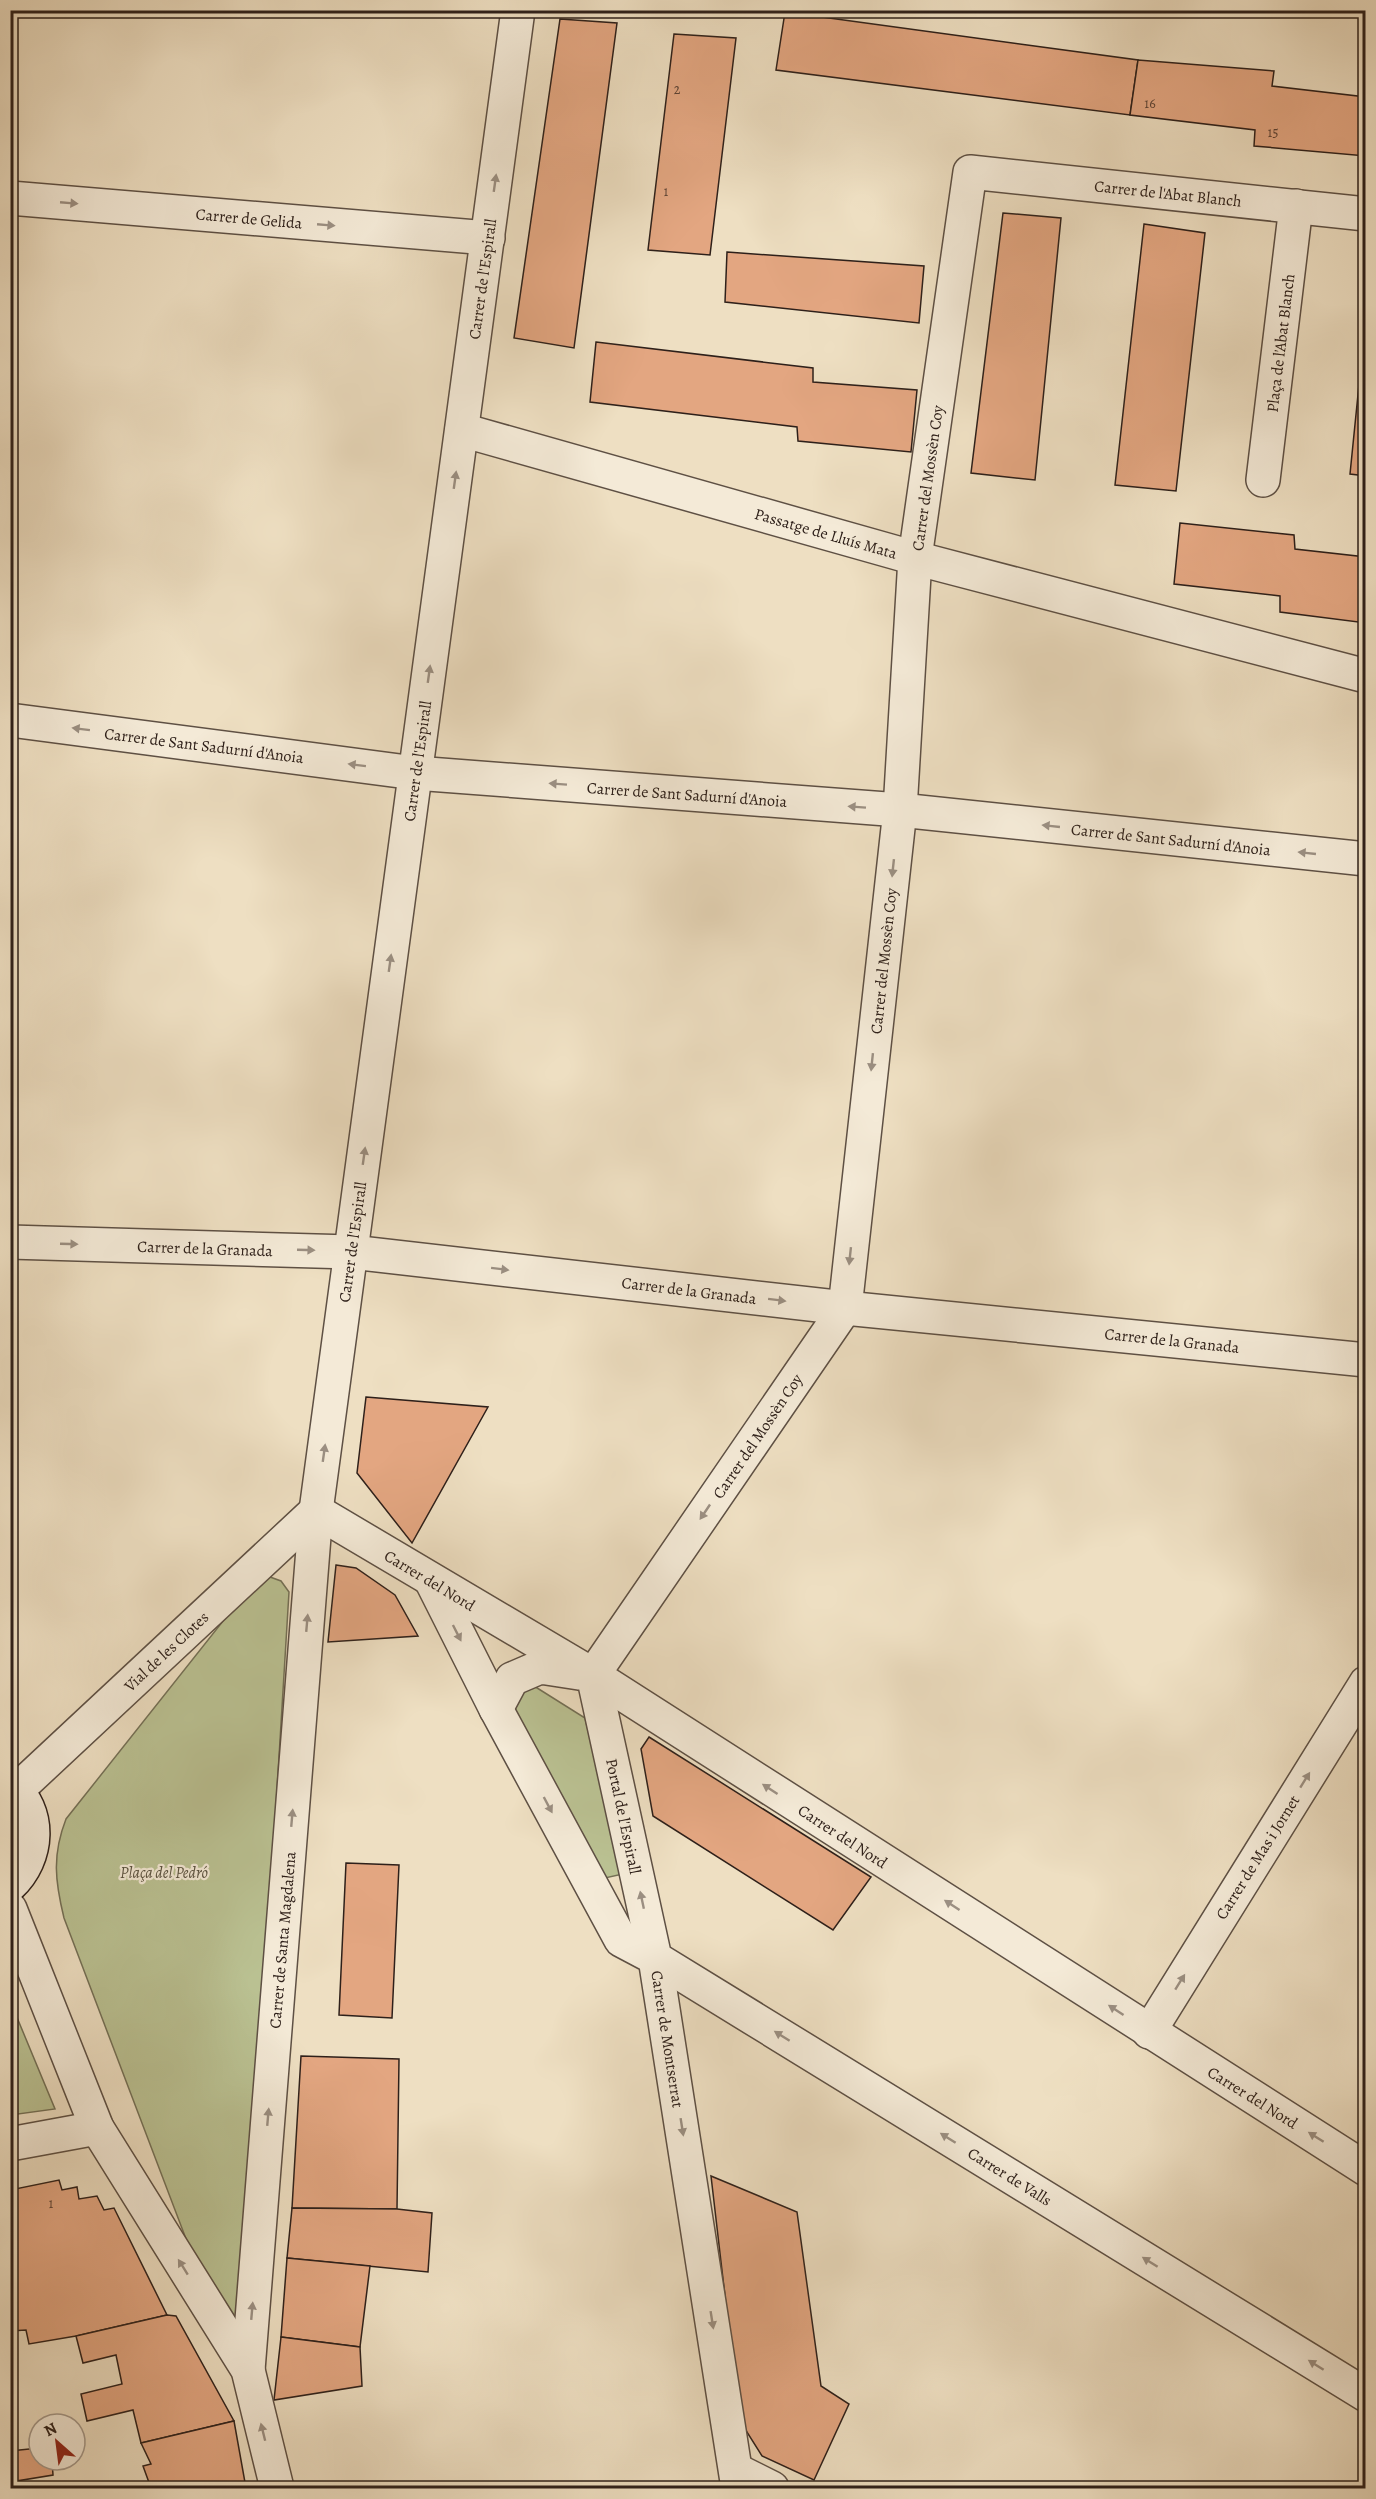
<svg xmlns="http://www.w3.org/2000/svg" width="1376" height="2499" font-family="Alegreya,serif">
<rect width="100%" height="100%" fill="#eedfc2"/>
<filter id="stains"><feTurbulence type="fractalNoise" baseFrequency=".00333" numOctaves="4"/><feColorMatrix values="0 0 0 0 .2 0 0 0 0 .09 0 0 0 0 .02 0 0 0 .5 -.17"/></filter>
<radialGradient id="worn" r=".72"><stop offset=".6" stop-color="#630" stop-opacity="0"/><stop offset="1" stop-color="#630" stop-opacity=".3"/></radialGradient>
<g fill="#bac192" stroke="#747056" stroke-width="1.5">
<path d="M270 1577 281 1581 289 1592 243 2350 191 2252 64 1918C55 1881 52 1855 66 1819L250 1587Z"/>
<path d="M526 1681 585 1718 623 1874 596 1880 513 1710Z"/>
<path d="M11 2003 55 2109 11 2115Z"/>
</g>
<g fill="#e3a681" stroke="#2e201a" stroke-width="1.5">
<path d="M785 12 1138 60 1130 115 776 70Z"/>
<path d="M560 19 617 23 574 348 514 338Z"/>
<path d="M674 34 736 38 710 255 648 250Z"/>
<path d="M1138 60 1274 71 1272 86 1366 97V156L1254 146 1255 130 1130 115Z"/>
<path d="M1003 213 1061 218 1035 480 971 473Z"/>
<path d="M1144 224 1205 233 1176 491 1115 485Z"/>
<path d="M727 252 924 266 919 323 725 302Z"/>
<path d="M1366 315V476L1350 474Z"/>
<path d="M596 342 813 368V382L917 390 911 452 798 441 797 427 590 402Z"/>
<path d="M1180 523 1294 535 1295 549 1366 557V623L1280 612V596L1174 584Z"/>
<path d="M366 1397 488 1407 412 1543 357 1473Z"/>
<path d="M336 1565 356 1568 395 1595 418 1636 328 1642Z"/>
<path d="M649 1737 871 1877 833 1930 653 1816 641 1749Z"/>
<path d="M346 1863 399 1865 392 2018 339 2015Z"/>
<path d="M301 2056 399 2059 397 2209 292 2208Z"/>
<path d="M711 2176 797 2212 821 2386 849 2404 814 2480 762 2456 745 2429 737 2399Z"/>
<path d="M59 2180 62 2190 77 2187 79 2199 97 2196 104 2210 114 2208 167 2315 76 2336 29 2344 26 2330 10 2331V2190Z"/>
<path d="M292 2208 397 2209 432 2213 428 2272 287 2258Z"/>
<path d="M287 2258 370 2266 360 2347 281 2337Z"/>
<path d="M167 2315 176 2316 234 2421 141 2443 133 2410 87 2421 81 2394 122 2384 116 2355 83 2363 76 2336Z"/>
<path d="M281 2337 360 2347 362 2386 274 2400Z"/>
<path d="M234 2421 246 2488H151L143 2466 151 2464 141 2443Z"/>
<path d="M39 2448V2460H52L53 2475 10 2482V2451Z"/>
</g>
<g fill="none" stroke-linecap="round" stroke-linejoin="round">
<defs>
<g id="street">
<path d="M10 198 488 238"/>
<path d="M462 430 915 558 1366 676"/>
<path d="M1263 480 1296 206"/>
<path d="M10 720 415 773 900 810 1366 859"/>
<path d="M10 1242 351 1252 845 1308 1366 1360"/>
<path d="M316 1511 593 1675 1366 2169"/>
<path d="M431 1580 496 1709 621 1940 655 1958 738 2488"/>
<path d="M593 1675 845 1308 900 810 915 558 970 172 1366 214"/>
<path d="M593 1675 655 1958 1366 2395"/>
<path d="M496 1709 512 1679 540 1667 579 1673"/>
<path d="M17 1790 316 1511"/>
<path d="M10 1909 97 2128 248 2370 277 2488"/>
<path d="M1149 2032 1366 1683"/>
<path d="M10 2144 97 2128"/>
<path d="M248 2370 316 1511 518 10"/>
<path d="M736 2470 772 2488"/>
</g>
<path id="secondary" d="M10 1785C42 1811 39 1858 10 1885"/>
</defs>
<use href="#street" stroke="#5e5044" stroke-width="36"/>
<use href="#secondary" stroke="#2e201a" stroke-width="36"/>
<use href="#street" stroke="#f4ead7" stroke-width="33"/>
<use href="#secondary" stroke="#f4ead7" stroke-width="33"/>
</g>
<defs><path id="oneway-solid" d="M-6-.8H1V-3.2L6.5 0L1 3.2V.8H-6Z" transform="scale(1.5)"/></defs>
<g fill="#9b8f82">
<use href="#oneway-solid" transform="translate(495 183) rotate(-82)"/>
<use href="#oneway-solid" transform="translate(69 203) rotate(5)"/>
<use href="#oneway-solid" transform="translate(326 225) rotate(5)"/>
<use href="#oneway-solid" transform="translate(455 480) rotate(-82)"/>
<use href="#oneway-solid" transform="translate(429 674) rotate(-82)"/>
<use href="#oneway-solid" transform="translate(81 729) rotate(-173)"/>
<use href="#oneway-solid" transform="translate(357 765) rotate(-173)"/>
<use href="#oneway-solid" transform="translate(558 784) rotate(-176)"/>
<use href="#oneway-solid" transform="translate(857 807) rotate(-176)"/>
<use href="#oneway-solid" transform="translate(1051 826) rotate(-174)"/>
<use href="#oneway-solid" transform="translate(1307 853) rotate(-174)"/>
<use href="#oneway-solid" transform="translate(893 868) rotate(96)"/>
<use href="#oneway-solid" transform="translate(390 963) rotate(-82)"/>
<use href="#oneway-solid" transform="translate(872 1062) rotate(96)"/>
<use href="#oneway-solid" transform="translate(364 1156) rotate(-82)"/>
<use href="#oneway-solid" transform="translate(69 1244) rotate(2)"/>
<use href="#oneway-solid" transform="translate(306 1250) rotate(2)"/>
<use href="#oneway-solid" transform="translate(850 1256) rotate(96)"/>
<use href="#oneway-solid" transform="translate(500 1269) rotate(7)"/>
<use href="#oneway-solid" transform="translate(777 1300) rotate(7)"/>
<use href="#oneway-solid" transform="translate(324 1453) rotate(-82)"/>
<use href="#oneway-solid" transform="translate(705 1512) rotate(124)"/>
<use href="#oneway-solid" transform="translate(307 1623) rotate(-85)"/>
<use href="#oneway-solid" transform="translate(457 1633) rotate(63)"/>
<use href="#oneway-solid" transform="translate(1305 1780) rotate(-58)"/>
<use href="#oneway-solid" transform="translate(770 1789) rotate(-147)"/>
<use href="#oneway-solid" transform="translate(548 1805) rotate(62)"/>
<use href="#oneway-solid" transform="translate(292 1818) rotate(-85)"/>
<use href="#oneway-solid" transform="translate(642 1900) rotate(-102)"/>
<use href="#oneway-solid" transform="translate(952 1905) rotate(-147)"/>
<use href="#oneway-solid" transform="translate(1180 1982) rotate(-58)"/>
<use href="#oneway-solid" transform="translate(1116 2010) rotate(-147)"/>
<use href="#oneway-solid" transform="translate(782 2036) rotate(-148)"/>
<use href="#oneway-solid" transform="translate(268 2117) rotate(-85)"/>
<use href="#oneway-solid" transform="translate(682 2127) rotate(81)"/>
<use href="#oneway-solid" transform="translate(1316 2137) rotate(-148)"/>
<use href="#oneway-solid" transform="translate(948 2138) rotate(-148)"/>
<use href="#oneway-solid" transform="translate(1150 2262) rotate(-148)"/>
<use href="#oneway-solid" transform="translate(183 2267) rotate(-122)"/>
<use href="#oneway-solid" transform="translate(252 2311) rotate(-85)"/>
<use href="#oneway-solid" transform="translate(712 2320) rotate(81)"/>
<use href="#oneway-solid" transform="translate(1316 2365) rotate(-148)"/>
<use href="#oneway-solid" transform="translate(263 2432) rotate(-104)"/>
</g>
<g text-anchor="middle" stroke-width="4.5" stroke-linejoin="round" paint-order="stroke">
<g font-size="14" fill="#5b4234">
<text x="677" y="94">2</text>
<text x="1150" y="108">16</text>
<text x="1273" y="137">15</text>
<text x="666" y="196">1</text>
<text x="51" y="2208">1</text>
</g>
<g font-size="16" fill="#2e201a" stroke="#f4ead7">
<text transform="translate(1168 193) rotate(6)" y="6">Carrer de l'Abat Blanch</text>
<text transform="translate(249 218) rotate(5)" y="6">Carrer de Gelida</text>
<text transform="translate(482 279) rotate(-82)" y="6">Carrer de l'Espirall</text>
<text transform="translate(1280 343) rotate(-83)" y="6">Plaça de l'Abat Blanch</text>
<text transform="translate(927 478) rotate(-82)" y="6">Carrer del Mossèn Coy</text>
<text transform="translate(826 533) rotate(16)" y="6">Passatge de Lluís Mata</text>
<text transform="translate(204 745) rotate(7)" y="6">Carrer de Sant Sadurní d'Anoia</text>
<text transform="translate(417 761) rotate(-82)" y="6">Carrer de l'Espirall</text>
<text transform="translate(687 794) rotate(4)" y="6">Carrer de Sant Sadurní d'Anoia</text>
<text transform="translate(1171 839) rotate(6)" y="6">Carrer de Sant Sadurní d'Anoia</text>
<text transform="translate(883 961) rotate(-84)" y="6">Carrer del Mossèn Coy</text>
<text transform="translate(352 1242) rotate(-82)" y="6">Carrer de l'Espirall</text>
<text transform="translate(205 1248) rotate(2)" y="6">Carrer de la Granada</text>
<text transform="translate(689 1290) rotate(7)" y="6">Carrer de la Granada</text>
<text transform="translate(1172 1340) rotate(6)" y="6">Carrer de la Granada</text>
<text transform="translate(757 1436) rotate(-56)" y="6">Carrer del Mossèn Coy</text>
<text transform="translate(430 1580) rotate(31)" y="6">Carrer del Nord</text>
<text transform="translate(166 1651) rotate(-43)" y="6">Vial de les Clotes</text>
<text transform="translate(624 1816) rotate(78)" y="6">Portal de l'Espirall</text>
<text transform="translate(843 1836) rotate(33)" y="6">Carrer del Nord</text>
<text transform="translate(1257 1857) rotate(-58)" y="6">Carrer de Mas i Jornet</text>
<text transform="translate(282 1940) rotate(-85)" y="6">Carrer de Santa Magdalena</text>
<text transform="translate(668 2039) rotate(81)" y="6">Carrer de Montserrat</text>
<text transform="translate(1253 2097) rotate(32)" y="6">Carrer del Nord</text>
<text transform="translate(1010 2176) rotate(32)" y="6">Carrer de Valls</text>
</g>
<g font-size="16" font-style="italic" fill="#58503e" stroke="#f4ead7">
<text x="164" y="1878">Plaça del Pedró</text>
</g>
</g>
<rect width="1376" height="2499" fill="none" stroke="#eedfc2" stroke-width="36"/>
<rect x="12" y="12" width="1352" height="2475" fill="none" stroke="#2e201a" stroke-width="3"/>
<rect x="18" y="18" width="1340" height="2463" fill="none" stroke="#2e201a" stroke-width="1.5"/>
<g transform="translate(57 2442) rotate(332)"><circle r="28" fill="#f4ead7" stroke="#a5998b" stroke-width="1.5"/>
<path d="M0-4.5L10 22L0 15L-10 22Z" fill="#8f2418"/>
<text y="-9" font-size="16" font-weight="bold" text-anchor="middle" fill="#2e201a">N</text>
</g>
<rect width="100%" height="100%" filter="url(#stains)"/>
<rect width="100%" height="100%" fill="url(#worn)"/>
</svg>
